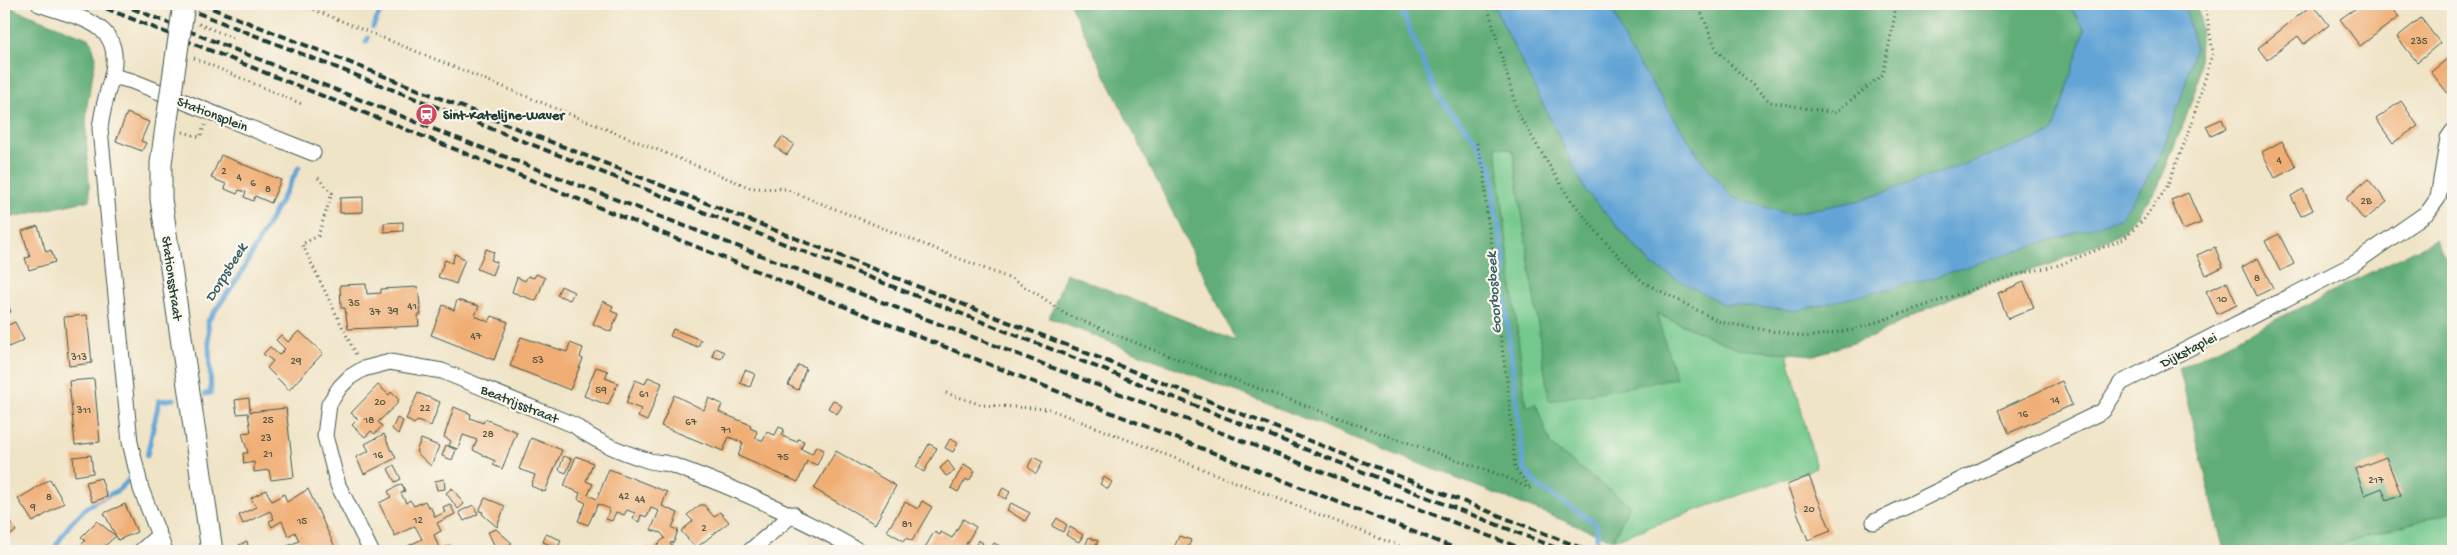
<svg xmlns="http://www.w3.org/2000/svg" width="2457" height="555" font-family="'Gochi Hand',sans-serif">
<rect width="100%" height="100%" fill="#fbf7ec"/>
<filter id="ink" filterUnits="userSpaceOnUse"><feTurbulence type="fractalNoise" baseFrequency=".02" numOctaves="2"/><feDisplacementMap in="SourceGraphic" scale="10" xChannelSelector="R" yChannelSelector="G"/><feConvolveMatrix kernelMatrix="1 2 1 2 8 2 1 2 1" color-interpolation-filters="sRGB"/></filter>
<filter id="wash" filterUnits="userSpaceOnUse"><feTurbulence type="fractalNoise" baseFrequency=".0096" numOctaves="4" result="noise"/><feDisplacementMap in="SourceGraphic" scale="20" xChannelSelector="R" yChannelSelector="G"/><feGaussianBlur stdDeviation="1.12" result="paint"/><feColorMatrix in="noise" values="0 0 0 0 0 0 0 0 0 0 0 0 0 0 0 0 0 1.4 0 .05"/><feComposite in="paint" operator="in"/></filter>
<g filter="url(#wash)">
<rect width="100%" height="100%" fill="#f0e4c7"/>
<g fill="#75c98d" stroke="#4a8360">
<path d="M1495 146 1513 150 1549 400 1655 313 1738 349 1787 353 1816 468 1613 540 1629 505 1551 446 1536 404 1526 406Z"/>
<path d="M2453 511V551H2317Z"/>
</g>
<g fill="#60ad78" stroke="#407556">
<path d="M1070 4H1493L1586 191 1652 266 2121 218 2149 176 2165 144 2181 98 2195 47 2184 4H2195L2201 19 2198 82 2185 120 2157 189 2122 233 2054 263 1971 289 1918 313 1875 336 1814 355 1738 349 1656 313 1676 378 1549 401 1513 150 1496 146 1526 406 1536 404 1551 446 1629 505 1613 540 1049 318 1066 273 1236 341Z"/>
<path d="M1611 4H2068L2085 29 2053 133 1862 200 1788 214 1732 197 1701 159 1626 44Z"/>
<path d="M4 5 90 39 96 57 87 105 86 134 90 200 4 219Z"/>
<path d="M2435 240 2453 269V511L2317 551H2224L2179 368Z"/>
</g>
<path fill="#63a4d6" stroke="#417085" d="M1493 4H1611L1626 44 1701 159 1732 197 1788 214 1862 200 2053 133 2085 29 2068 4H2184L2195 47 2181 98 2165 144 2149 176 2121 218 1922 281 1795 311 1723 304 1653 266 1586 191Z"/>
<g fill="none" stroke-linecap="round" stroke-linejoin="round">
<g stroke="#63a4d6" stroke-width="5">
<path d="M1399 4 1438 97 1476 140 1492 168 1495 208 1505 261 1503 283 1524 469 1539 487 1597 524V540"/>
<path d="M373 27 384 4"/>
<path d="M366 42 368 38"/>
<path d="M205 394 211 393 208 321 240 275 299 167"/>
<path d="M147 456 159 401 174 399"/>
<path d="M53 551C64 532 73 517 92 504 109 492 115 497 130 478"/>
</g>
</g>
<g id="blocks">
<g fill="#f0ae74">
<path d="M2313 4 2329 25 2304 44 2298 36 2267 60 2258 48Z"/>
<path d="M2362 4H2389L2399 17 2360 46 2340 19Z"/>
<path d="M2421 18 2440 43 2417 62 2397 37Z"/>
<path d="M2453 54V100L2431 72Z"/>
<path d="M2401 101 2418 126 2393 143 2376 119Z"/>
<path d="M127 113 149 122 141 141 146 143 142 151 116 141Z"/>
<path d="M2222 119 2226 129 2211 136 2206 126Z"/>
<path d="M782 137 794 144 787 155 775 147Z"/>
<path d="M2282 141 2296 167 2275 178 2262 152Z"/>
<path d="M221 155 281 180 271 203 255 196 253 201 244 197 246 192 239 190 237 194 225 189 226 184 211 178Z"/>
<path d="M2368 179 2387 202 2364 220 2346 198Z"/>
<path d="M2303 189 2313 210 2301 216 2291 196Z"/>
<path d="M2188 193 2201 223 2183 230 2171 200Z"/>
<path d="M363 197V212L340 213V198Z"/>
<path d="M403 222V231L384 232V223Z"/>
<path d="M38 226 46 252 51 250 55 262 29 270 25 258 30 257 22 231Z"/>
<path d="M2279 234 2294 264 2280 271 2265 241Z"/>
<path d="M2215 247 2223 267 2206 275 2197 255Z"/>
<path d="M486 249 494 252 491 260 497 262 492 275 477 269Z"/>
<path d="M455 254 465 259 456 284 438 277 445 260 452 263Z"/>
<path d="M2258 258 2273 288 2256 296 2242 267Z"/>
<path d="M536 274 545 278 536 301 512 292 517 277 525 281 528 276 534 278Z"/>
<path d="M2024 282 2034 308 2008 319 1998 293Z"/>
<path d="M2227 282 2237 305 2217 314 2206 291Z"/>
<path d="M366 284 367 294 381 293V289L418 287 421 315H418L419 326 348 329 345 308H341L340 285Z"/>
<path d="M561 286 574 292 570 300 557 295Z"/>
<path d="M4 295 11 312 4 315Z"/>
<path d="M457 300 479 306 475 316 489 322 492 316 508 322 494 360 431 335 443 305 454 310Z"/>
<path d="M603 301 613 306 611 311 618 314 611 332 593 324Z"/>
<path d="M87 315 92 363 69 366 64 317Z"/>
<path d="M15 322 24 340 4 349V327Z"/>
<path d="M673 329 701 340 698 347 670 336Z"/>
<path d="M299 331 323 353 289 390 267 368 273 361 263 354 270 347 279 355 285 349 276 340 281 335 288 342Z"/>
<path d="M521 337 567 352 570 343 583 348 580 357 583 359 570 390 510 366Z"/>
<path d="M715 348 724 352 721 359 712 356Z"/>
<path d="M798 365 806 368 798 390 788 385Z"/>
<path d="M596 367 608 371 605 378 618 383 608 405 584 396Z"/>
<path d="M745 370 755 374 750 387 740 383Z"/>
<path d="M648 377 662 383 647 421 638 417 641 409 626 403 635 380 645 384Z"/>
<path d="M94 379 100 442 75 445 69 381Z"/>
<path d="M2062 381 2072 405 2009 433 1998 410Z"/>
<path d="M378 385 389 395 391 392 399 400 397 402 398 403 378 422 382 426 375 434 371 431 365 437 352 425 358 419 351 413Z"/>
<path d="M418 393 440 402 431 426 417 421 414 424 406 419Z"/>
<path d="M674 395 704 410 709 398 722 404 719 412 751 425 750 428 757 431 755 437 763 441 767 432 775 435 779 427 784 429 782 436 797 442 798 439 804 441 801 449 812 454 816 446 824 450 817 465 807 461 798 482 738 456 743 443 729 437 723 451 661 426Z"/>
<path d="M249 398 250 412 286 408 294 477 271 480 269 470 254 472V462L244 464 243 453H248L242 433 251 432 248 413 237 414 235 400Z"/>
<path d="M833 400 842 406 837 414 828 408Z"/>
<path d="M454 407 471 414 470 418 483 423 485 419 517 432 502 469 493 465 495 461 473 450 477 440 463 435 458 449 449 446 451 441 444 437Z"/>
<path d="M397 418 403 421 398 434 392 429Z"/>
<path d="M384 434 391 451 392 450 396 458 364 474 356 457 369 451 365 444Z"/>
<path d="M531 438 562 450 545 492 531 486 535 475 519 469Z"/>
<path d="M421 439 439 446 431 466 416 452Z"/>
<path d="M950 439 958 443 953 452 945 448Z"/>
<path d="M929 444 937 448 924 472 916 467Z"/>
<path d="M446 445 456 450 452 460 442 456Z"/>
<path d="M836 451 896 486 875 524 814 489Z"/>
<path d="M91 455 93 473 75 476 73 457Z"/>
<path d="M564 456 572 459 566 473 559 470Z"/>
<path d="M576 456 593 463 586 481 593 484 588 495 597 499 609 469 667 492 662 506 678 513 672 528 678 530 674 542 670 543 677 551H644L649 546 652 549 665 538 661 533 651 530 659 511 651 508 647 517 641 515 639 522 633 519 635 513 627 510 624 515 616 512 612 521 606 519 610 509 598 504 588 525 578 521 586 503 578 499 580 493 564 486Z"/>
<path d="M1033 457 1043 462 1036 474 1028 467Z"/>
<path d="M2386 457 2401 495 2387 501 2382 488 2365 495 2355 469Z"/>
<path d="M948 461 955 471 946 476 940 468Z"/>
<path d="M964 464 975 471 969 481 966 479 958 492 951 488Z"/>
<path d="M394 465 401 479 395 482 388 469Z"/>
<path d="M1809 476 1831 531 1808 540 1787 485Z"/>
<path d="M1104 477 1112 482 1108 489 1100 484Z"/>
<path d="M101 478 107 497 92 502 86 482Z"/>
<path d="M50 479 64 503 33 522 18 499Z"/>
<path d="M444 479 445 489 437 490 435 481Z"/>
<path d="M402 484 405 491 401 493 406 503 410 500 414 506 425 501 428 507 430 506 435 517 445 512 443 507 450 504 455 514 437 523 441 531 434 535 440 550 449 545 453 551H403L402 549 422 539 415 526 395 536 379 503 391 497 388 491Z"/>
<path d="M452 488 464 504 458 509 446 493Z"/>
<path d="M1003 488 1010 492 1006 499 999 495Z"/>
<path d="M308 489 335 547 327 551H285L283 548 299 541 295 532 288 536 282 521 272 527 269 521 274 519 270 511 243 524 239 515 256 507 251 498 266 490 272 501 284 494 287 502Z"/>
<path d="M485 498 505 506 497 527 482 514 483 512 479 511Z"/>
<path d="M922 501 932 507 912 541 906 538 904 541 887 531 905 502 918 509Z"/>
<path d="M1011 503 1030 513 1025 521 1007 510Z"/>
<path d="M125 504 137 532 118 540 104 513Z"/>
<path d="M473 505 478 514 464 521 459 512Z"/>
<path d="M700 505H704L714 517 720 512 729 522 696 548 681 531 693 521 687 515Z"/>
<path d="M4 513 16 531 4 540Z"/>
<path d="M1057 518 1067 525 1063 532 1052 526Z"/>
<path d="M963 519 976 527 966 544 974 548 978 540 983 543 981 546 990 551 994 543 1009 551H923L934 532 940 535 941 532 952 538Z"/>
<path d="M97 521 116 536 99 551H74L85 541 81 537Z"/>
<path d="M1070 527 1083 535 1079 542 1066 535Z"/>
<path d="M496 529 512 543 497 551 488 532Z"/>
<path d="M546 534 561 540 558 548 543 542Z"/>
<path d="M1179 536 1191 540 1187 551 1174 548Z"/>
<path d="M1089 537 1098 541 1094 551H1083Z"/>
<path d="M247 541 249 551H242L239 545Z"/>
<path d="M594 545 595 551H587L586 546Z"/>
<path d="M577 547 581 551H557V550Z"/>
</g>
</g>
</g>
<g filter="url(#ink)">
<use href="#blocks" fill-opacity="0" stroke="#3e564a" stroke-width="1"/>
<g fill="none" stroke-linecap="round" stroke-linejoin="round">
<defs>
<g id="street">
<path d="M39 4C80 19 125 22 112 76 107 94 102 110 100 129L130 442 141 489 165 551"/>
<path d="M112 76 132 81 313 153"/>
<path d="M1874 522 2103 411 2121 383 2352 265 2428 212 2438 198 2448 138 2453 131"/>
<path d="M141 551 159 535"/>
<path d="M371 551 338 485 325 436 329 404 340 387 350 377 363 369 390 362 442 371 574 425C595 442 624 453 650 461 657 463 665 462 672 465 738 489 798 516 859 551"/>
<path d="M750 551 793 514"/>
</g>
<path id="secondary" d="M167 120 161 163V199L212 551"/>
</defs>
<use href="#street" stroke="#3e564a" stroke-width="17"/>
<use href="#secondary" stroke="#3e564a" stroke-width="23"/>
<g stroke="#3e564a" stroke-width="3" stroke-dasharray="1 4" stroke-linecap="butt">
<path d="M233 4 237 5"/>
<path d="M300 4 751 188 785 189 1011 279 1039 295 1065 314 1151 349 1383 434 1503 476 1531 489 1515 468 1508 389 1496 306 1497 274 1487 217 1484 170 1476 140"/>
<path d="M1487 4 1518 114 1568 196 1600 236 1643 282 1720 322 1806 337 1853 330 2015 275 2059 265 2124 239 2144 219 2166 189 2190 129 2213 52 2205 4"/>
<path d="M1698 4 1717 51 1770 102 1835 113 1883 74 1895 15 1891 4"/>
<path d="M199 24 233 38"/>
<path d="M194 58 304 105"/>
<path d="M183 132 200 137 205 125"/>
<path d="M318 178 332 193 318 236 302 244 356 355"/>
<path d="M946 393 982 405 1049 409 1412 551"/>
</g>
<use href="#street" stroke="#fff" stroke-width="15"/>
<use href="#secondary" stroke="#fff" stroke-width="21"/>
<g stroke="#1f3d34" stroke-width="4" stroke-dasharray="8 4" stroke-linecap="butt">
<path d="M95 4 935 343 1462 551"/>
<path d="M121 4 446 134 1528 551"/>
<path d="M175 4 1564 551"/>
<path d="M201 4 1589 551"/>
</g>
<defs>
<path id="secondary-bridge" d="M167 120 184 4"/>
</defs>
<use href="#secondary-bridge" stroke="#3e564a" stroke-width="23" stroke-linecap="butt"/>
<use href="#secondary-bridge" stroke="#fff" stroke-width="21"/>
</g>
</g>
<defs>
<symbol id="station-disc" viewBox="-11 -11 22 22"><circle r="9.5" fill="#d1495b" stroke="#fbf7ec"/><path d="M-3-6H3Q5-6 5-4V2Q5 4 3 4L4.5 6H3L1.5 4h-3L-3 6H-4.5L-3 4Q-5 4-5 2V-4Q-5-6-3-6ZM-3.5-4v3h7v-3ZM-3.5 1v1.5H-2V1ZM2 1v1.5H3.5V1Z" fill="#fff"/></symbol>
</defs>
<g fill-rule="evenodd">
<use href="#station-disc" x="414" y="102" width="25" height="25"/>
</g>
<g text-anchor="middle" stroke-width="4.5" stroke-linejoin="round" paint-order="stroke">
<g font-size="11" fill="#535944">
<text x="2419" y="44">235</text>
<text x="2279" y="163">4</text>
<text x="224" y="174">2</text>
<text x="239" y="180">4</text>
<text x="253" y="186">6</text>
<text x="268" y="192">8</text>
<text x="2366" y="204">2B</text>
<text x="2257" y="281">8</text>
<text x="2222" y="302">10</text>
<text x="354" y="306">35</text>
<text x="412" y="309">41</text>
<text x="393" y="314">39</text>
<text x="375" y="315">37</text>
<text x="476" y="339">47</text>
<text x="79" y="360">313</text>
<text x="538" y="363">53</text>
<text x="296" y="364">29</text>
<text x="601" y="393">59</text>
<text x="644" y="397">61</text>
<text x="2055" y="403">14</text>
<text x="380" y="405">20</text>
<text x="425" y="411">22</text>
<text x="84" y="413">311</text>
<text x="2023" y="417">16</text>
<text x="268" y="423">25</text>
<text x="369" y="423">18</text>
<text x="691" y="425">67</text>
<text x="726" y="433">71</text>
<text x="488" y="437">28</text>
<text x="266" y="441">23</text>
<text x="268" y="457">21</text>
<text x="378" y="458">16</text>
<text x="783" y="460">75</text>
<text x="2376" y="483">217</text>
<text x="624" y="499">42</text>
<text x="49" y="500">8</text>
<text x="640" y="502">44</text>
<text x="33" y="510">9</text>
<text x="1809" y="512">20</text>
<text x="418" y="523">12</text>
<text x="302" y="524">15</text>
<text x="907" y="527">81</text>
<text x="704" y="531">2</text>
</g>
<g font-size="14" fill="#1f3d34" stroke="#fbf7ec">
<text transform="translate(213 113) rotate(21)" y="5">Stationsplein</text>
<text transform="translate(173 278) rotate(82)" y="5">Stationsstraat</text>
<text transform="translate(2188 349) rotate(-27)" y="5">Dijkstaplei</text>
<text transform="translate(520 403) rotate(22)" y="5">Beatrijsstraat</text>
</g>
<g font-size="14" font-weight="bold" fill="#1f3d34" stroke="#fbf7ec" text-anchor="start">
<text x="443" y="119">Sint-Katelijne-Waver</text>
</g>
<g font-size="15" font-style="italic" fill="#335c65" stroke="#fbf7ec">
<text transform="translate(225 272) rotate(-58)" y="5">Dorpsbeek</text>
<text transform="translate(1493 293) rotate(-94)" y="5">Goorbosbeek</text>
</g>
</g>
<rect width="2457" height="555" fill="none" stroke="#fbf7ec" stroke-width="20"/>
</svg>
